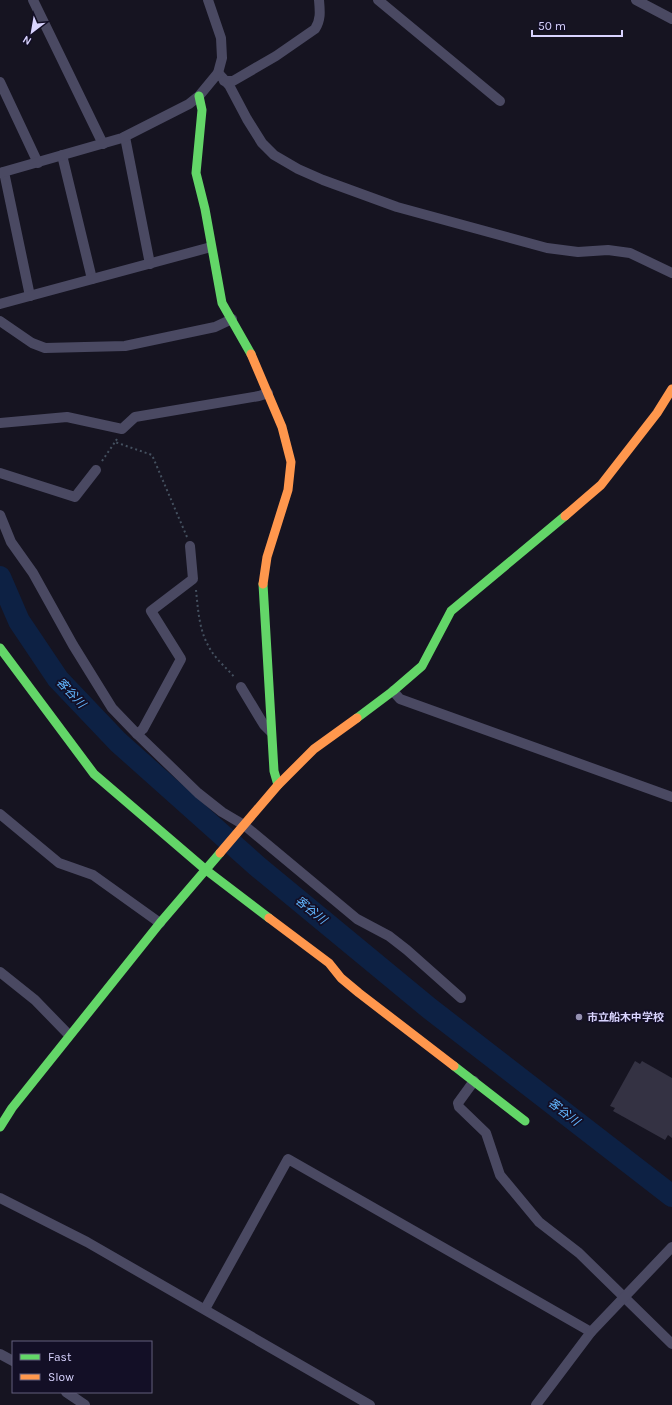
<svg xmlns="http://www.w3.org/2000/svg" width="672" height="1405" font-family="Karla,'Noto Sans JP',sans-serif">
<rect width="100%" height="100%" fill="#161421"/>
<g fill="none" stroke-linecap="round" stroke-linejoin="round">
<path stroke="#0d2144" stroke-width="22" d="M0 577 19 621 58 679 118 742 257 866 429 1008 672 1196"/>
</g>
<path fill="#343243" d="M635 1061 640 1064 642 1061 672 1078V1138L668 1135 665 1140 613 1111 615 1108 610 1106Z"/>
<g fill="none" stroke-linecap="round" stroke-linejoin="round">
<g stroke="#44505f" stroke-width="2" stroke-dasharray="2 3" stroke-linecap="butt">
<path d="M117 439 115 442 152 455 187 537"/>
<path d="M102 461 115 442"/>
<path d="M196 590C198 609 199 630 209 647 215 659 227 668 235 678"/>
</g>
<g stroke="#4a4962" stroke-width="10">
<path d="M33 0 103 144"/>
<path d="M378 0 500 101"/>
<path d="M636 0 672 19"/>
<path d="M218 73 229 85 247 119 262 143 274 155 298 169 323 180 397 207 547 248 578 252 608 250 630 253 672 273"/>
<path d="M224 81H233L276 56 315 29C321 20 320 11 319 0"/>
<path d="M0 82 38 163"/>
<path d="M125 137 150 264"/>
<path d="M62 155 92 279"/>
<path d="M4 172 30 296"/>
<path d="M0 173 122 138 189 104 199 96 218 73 222 58 221 38 208 0"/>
<path d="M0 304 211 247"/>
<path d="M0 321 32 343 45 348 125 346 215 327 232 319"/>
<path d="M0 423 67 417 122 429 135 417 259 396 268 393"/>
<path d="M0 473 75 497 96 470"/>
<path d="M0 515 11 542 33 573 73 645 112 708 137 734 198 793 222 812 244 825 357 919 389 936 407 950 461 998"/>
<path d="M241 687 264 725 271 732"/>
<path d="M393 691 400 699 672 797"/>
<path d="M137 734 143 729 181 659 151 611 193 579 190 546"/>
<path d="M0 814 59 863 93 875 160 923"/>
<path d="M0 972 35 1000 69 1035"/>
<path d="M474 1081 458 1103 459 1107 486 1133 500 1175 539 1222 579 1253 672 1344"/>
<path d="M0 1198 87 1242 370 1405"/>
<path d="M205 1309 288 1159 591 1332"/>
<path d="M0 1354 13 1361"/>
<path d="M66 1392 85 1405"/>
<path d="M536 1405 591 1332 672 1247"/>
</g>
<g stroke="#63d668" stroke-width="9">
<path d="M199 96 202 110 196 173 205 209 222 303 251 354"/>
<path d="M263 584 274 771 278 785"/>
<path d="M0 648 94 774 206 870 269 918"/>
<path d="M357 718 393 691 422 666 451 611 565 516"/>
<path d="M454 1066 525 1121"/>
<path d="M0 1127 12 1108 160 923 220 853"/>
</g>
<g stroke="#ff974d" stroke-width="9">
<path d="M251 354 282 427 291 462 288 490 267 557 263 584"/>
<path d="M565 516 601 485 657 413 672 389"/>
<path d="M220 853 278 785 314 749 357 718"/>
<path d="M269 918 329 963 341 978 359 993 454 1066"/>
</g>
</g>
<circle fill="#9591b1" stroke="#130f26" stroke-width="1.5" cx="579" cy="1017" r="4"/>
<g text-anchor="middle" stroke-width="3.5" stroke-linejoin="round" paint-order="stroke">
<g font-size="11" font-weight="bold" fill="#d9d4ff" stroke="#130f26" text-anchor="start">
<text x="587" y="1021">市立船木中学校</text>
</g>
<g font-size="12" font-style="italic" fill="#62b6ff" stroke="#130f26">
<text transform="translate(71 693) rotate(47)" y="4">客谷川</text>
<text transform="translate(311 910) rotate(39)" y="4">客谷川</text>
<text transform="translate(564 1112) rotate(38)" y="4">客谷川</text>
</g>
</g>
<rect x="12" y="1341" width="140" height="52" fill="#130f26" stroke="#625e7d"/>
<rect x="20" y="1354" width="20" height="6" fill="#63d668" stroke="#625e7d"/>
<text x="48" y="1361" font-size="12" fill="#d9d4ff">Fast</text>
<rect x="20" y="1374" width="20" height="6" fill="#ff974d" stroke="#625e7d"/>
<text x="48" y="1381" font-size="12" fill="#d9d4ff">Slow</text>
<g transform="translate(32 32) rotate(211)" stroke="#130f26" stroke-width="3" paint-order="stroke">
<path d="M0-3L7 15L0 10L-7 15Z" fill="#d9d4ff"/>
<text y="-6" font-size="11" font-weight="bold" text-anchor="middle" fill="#d9d4ff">N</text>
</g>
<path d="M532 30v6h90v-6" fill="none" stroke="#d9d4ff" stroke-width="2"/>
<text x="538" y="30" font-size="12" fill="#d9d4ff" stroke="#130f26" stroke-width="3" paint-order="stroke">50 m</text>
</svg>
